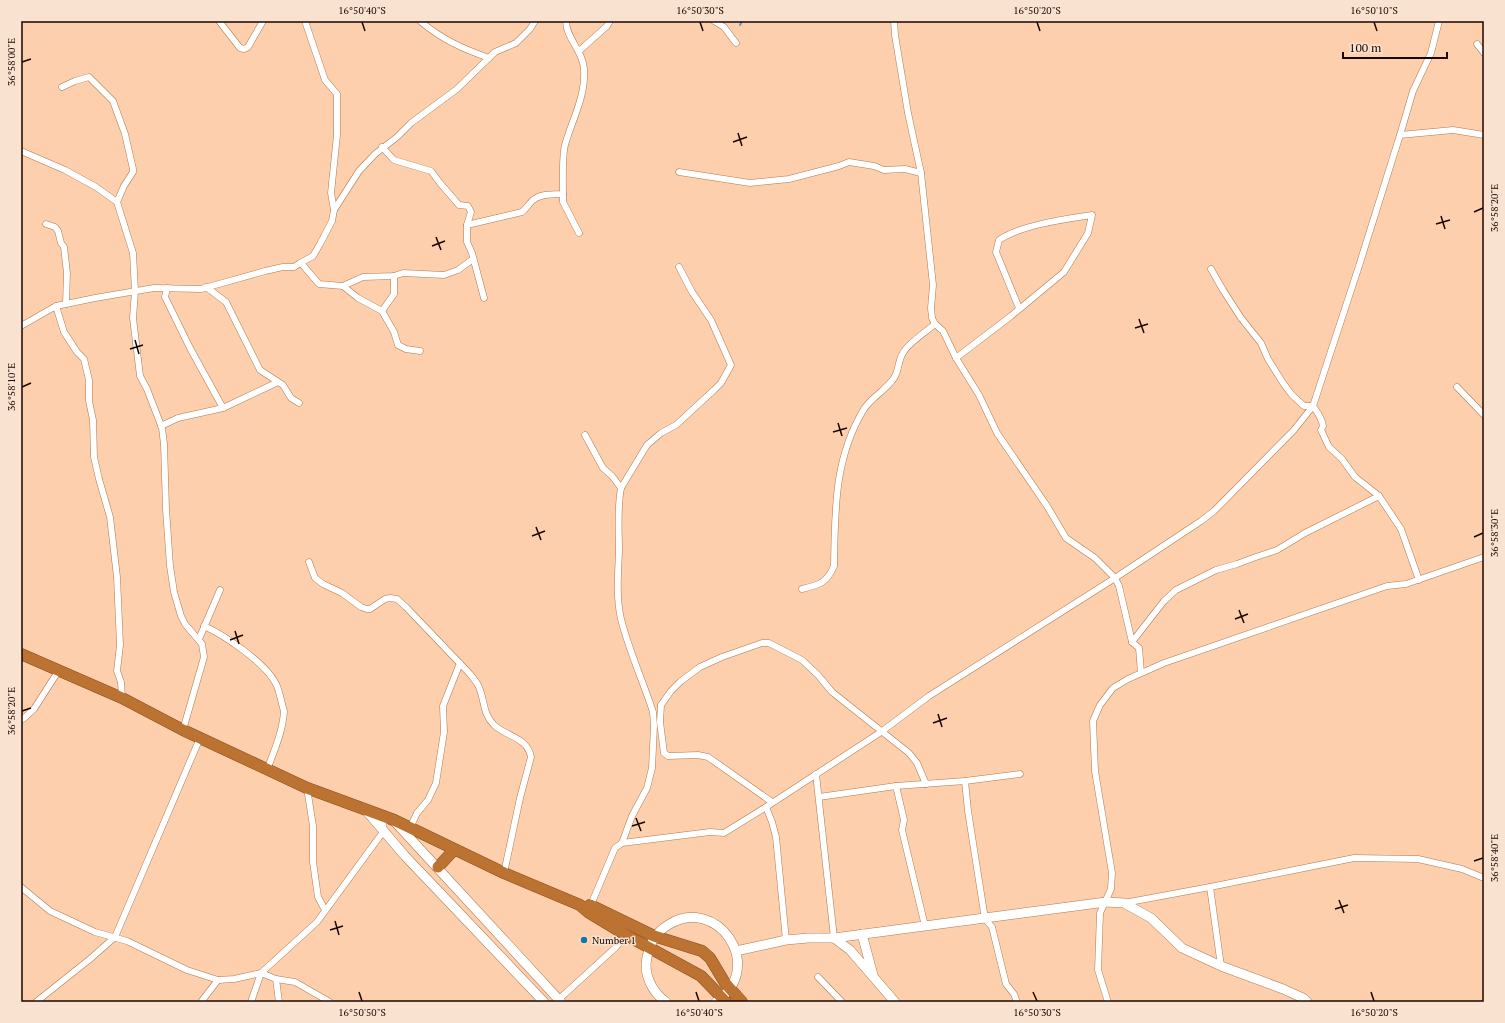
<svg xmlns="http://www.w3.org/2000/svg" width="1505" height="1023" font-family="'PT Serif',serif">
<rect width="100%" height="100%" fill="#fdcfac"/>
<g fill="none" stroke-linecap="round" stroke-linejoin="round">
<path stroke="#5e9bc2" stroke-width="2" d="M740 25 742 21"/>
<defs>
<g id="street">
<path d="M219 21 240 48 244 49 248 47 263 21"/>
<path d="M305 21 325 80 337 94V135L331 193 334 210"/>
<path d="M420 21C443 40 461 48 489 58"/>
<path d="M566 21C566 38 583 51 584 69 586 96 572 120 565 145 562 156 563 181 563 194V202L579 233"/>
<path d="M714 21 724 27 736 43"/>
<path d="M894 21 895 35 908 113 921 173 933 285 931 308 932 318 935 324 943 331 956 358 979 395 997 433 1047 506 1066 538 1095 558 1115 578 1119 586 1132 642 1139 648 1141 673"/>
<path d="M1477 44 1484 53"/>
<path d="M579 51 607 26 610 21"/>
<path d="M62 87 75 81 89 77 113 101 125 134 133 169V172L124 186 117 202"/>
<path d="M1400 135 1413 91 1431 53 1439 21"/>
<path d="M382 147 394 160 431 171 440 183 459 205 468 206 471 212 467 225V242L472 253 484 298"/>
<path d="M21 151 65 170 96 187 117 202 133 253 135 291 133 318 140 376 147 389 162 428 164 444 166 509 170 566 174 592 181 616 185 624 202 644 204 657 183 730"/>
<path d="M679 172 750 183 789 179 839 166 849 162 874 166 884 170 905 169 921 173"/>
<path d="M46 224 55 227 58 231 61 243 64 247 67 273 66 304"/>
<path d="M467 225 522 212C526 209 528 205 532 201 540 193 552 195 563 194"/>
<path d="M301 263 319 284 343 286 358 298 382 311"/>
<path d="M1211 269 1223 290 1241 318 1261 343 1268 359 1283 383 1292 395 1304 406H1313C1317 412 1322 418 1323 426L1321 430 1329 447 1342 459 1355 477 1379 496 1401 529 1419 580"/>
<path d="M394 276V294L382 311 394 332 398 345 406 349 420 351"/>
<path d="M343 286 363 277 394 276 403 273 444 275 458 270 473 259"/>
<path d="M206 287 226 302 260 370 283 385 291 398 299 403"/>
<path d="M167 288 165 297 190 348 223 408"/>
<path d="M56 306 64 332 77 352 84 359 89 380V401L93 420 94 457 99 479 110 517 117 577 120 645 117 671 121 682 122 698"/>
<path d="M21 326 56 306 66 304 95 298 154 288 201 289 265 271 283 267H294L300 263 313 256 320 244 332 221 334 210 359 171 375 154 397 137 411 123 457 89 495 52 516 43 530 29 535 21"/>
<path d="M956 358 1011 316 1064 272 1088 233 1092 215C1065 219 1021 225 999 240L996 252 1019 308"/>
<path d="M1457 387 1484 415"/>
<path d="M161 426 178 418 223 408 278 382"/>
<path d="M585 435 603 468 612 476 621 488C617 509 619 530 619 552 618 575 616 597 621 619 629 651 643 681 653 712L654 726 652 768 647 788 632 816 622 843"/>
<path d="M621 488 647 445 661 433 676 425 714 390 721 383 731 365 711 320 692 292 679 267"/>
<path d="M309 562 315 578 323 584 342 593 361 607 367 609H370L385 599 390 598 397 599 406 607 470 674C473 678 476 681 478 685 485 699 482 713 494 725 507 737 527 737 531 757L520 798 504 873"/>
<path d="M802 589C819 585 827 583 834 566 835 511 834 458 864 409 872 397 886 390 894 378 899 371 898 360 903 353 908 343 926 332 935 324"/>
<path d="M204 626C224 635 266 663 276 684 280 692 281 702 284 711 283 731 274 751 267 770"/>
<path d="M199 639 220 590"/>
<path d="M1132 642 1164 601 1176 590 1216 570 1237 564 1253 558 1277 550 1305 533 1379 496"/>
<path d="M21 718 23 719 34 709 59 670"/>
<path d="M816 774 834 938"/>
<path d="M965 781 968 811 985 919 992 927 1006 984 1014 994 1017 1002"/>
<path d="M896 786 904 820 902 830 925 926"/>
<path d="M307 788 313 826V862L318 897 325 910"/>
<path d="M819 797 896 786 965 781 1020 774"/>
<path d="M772 802 708 757 698 755 668 756 664 753 660 722 661 705 671 691 681 681 700 667 722 657 762 643H769L802 660 818 675 832 692 909 753 917 763 926 784"/>
<path d="M766 807 772 822 776 837 786 940"/>
<path d="M410 828 417 813 428 800 436 783 444 732 443 706 460 663"/>
<path d="M21 887 50 911 95 932 127 941 187 970 218 980 234 979 261 973 317 922 383 832 384 816"/>
<path d="M1124 903 1210 887"/>
<path d="M590 907 615 848 622 843 710 832 724 833 766 807 881 732 929 696 1115 578 1201 521 1214 511 1294 430 1313 406 1358 269 1400 135 1453 130 1484 135"/>
<path d="M1221 966 1210 887 1354 858 1418 859 1462 869 1484 878"/>
<path d="M818 977 842 1002"/>
<path d="M276 979 279 1002"/>
<path d="M557 1001 615 948 626 935"/>
<path d="M36 1002 90 959 115 937 200 738"/>
<path d="M201 1002 218 980"/>
<path d="M251 1002 261 973 276 979 295 982 330 1002"/>
<path d="M1108 1002 1098 970 1100 913 1111 889 1112 873 1095 771 1093 721 1100 705 1113 688 1128 679 1164 663 1387 586 1406 584 1484 557"/>
</g>
<g id="secondary">
<path d="M364 808 405 856 544 1002"/>
<path d="M396 823 561 1002"/>
<path d="M862 934 873 975"/>
<path d="M834 938 850 950 895 1002"/>
<path d="M736 951 786 940 808 938H834L1106 902 1124 903 1151 918 1182 948 1221 966 1283 989 1303 998 1307 1002"/>
<path d="M666 1002C652 992 643 974 647 957 650 943 655 933 668 925 716 894 768 966 716 1002"/>
</g>
<g id="highway">
<path d="M21 654 122 698 183 730 307 788 394 820 504 873 580 905 588 912 626 935 701 976 726 1002"/>
<path d="M438 867 454 850"/>
<path d="M590 905 654 936 702 951 710 958 725 983 742 1002"/>
</g>
</defs>
<use href="#street" stroke="#af7a50" stroke-width="7"/>
<use href="#secondary" stroke="#af7a50" stroke-width="10"/>
<use href="#highway" stroke="#834d20" stroke-width="12"/>
<use href="#street" stroke="#fff" stroke-width="6"/>
<use href="#secondary" stroke="#fff" stroke-width="9"/>
<use href="#highway" stroke="#bc7332" stroke-width="11"/>
</g>
<path fill="none" stroke="#180600" stroke-width="1.5" d="M362 22 365 31M700 22 703 31M1037 22 1040 31M1374 22 1377 31M22 62 31 59M738 133 742 146M733 142 747 137M1474 212 1483 208M1441 216 1445 229M1436 224 1450 220M436 237 441 250M432 246 445 241M1139 319 1144 333M1135 328 1148 324M135 340 139 354M130 349 143 345M22 387 31 383M838 423 842 436M833 432 847 428M536 527 541 540M532 536 545 531M1474 537 1483 533M1239 610 1244 623M1235 619 1248 614M235 631 239 644M230 640 243 635M22 711 31 708M938 714 942 727M933 723 947 718M636 818 641 831M632 826 645 822M1474 861 1483 858M1339 900 1344 913M1335 909 1348 905M335 921 339 935M330 930 343 926M359 992 362 1001M696 992 699 1001M1033 992 1037 1001M1371 992 1374 1001"/>
<circle fill="#1c73a3" stroke="#f9e2d0" stroke-width="1.5" cx="584" cy="940" r="4"/>
<g text-anchor="middle" stroke-width="3" stroke-linejoin="round" paint-order="stroke">
<g font-size="10" fill="#180600" stroke="#f9e2d0" text-anchor="start">
<text x="592" y="944">Number 1</text>
</g>
</g>
<rect width="1505" height="1023" fill="none" stroke="#f9e2d0" stroke-width="44"/>
<path d="M1343 52v6h104v-6" fill="none" stroke="#180600" stroke-width="2"/>
<text x="1349" y="52" font-size="12" fill="#180600" stroke="#f9e2d0" stroke-width="3" paint-order="stroke">100 m</text>
<rect x="22" y="22" width="1461" height="979" fill="none" stroke="#180600" stroke-width="1.5"/>
<g font-size="10" text-anchor="middle" fill="#180600">
<text x="362" y="14">16°50'40"S</text>
<text x="700" y="14">16°50'30"S</text>
<text x="1037" y="14">16°50'20"S</text>
<text x="1374" y="14">16°50'10"S</text>
<text transform="translate(11 62) rotate(-90)" y="4">36°58'00"E</text>
<text transform="translate(1494 208) rotate(-90)" y="4">36°58'20"E</text>
<text transform="translate(11 387) rotate(-90)" y="4">36°58'10"E</text>
<text transform="translate(1494 533) rotate(-90)" y="4">36°58'30"E</text>
<text transform="translate(11 711) rotate(-90)" y="4">36°58'20"E</text>
<text transform="translate(1494 858) rotate(-90)" y="4">36°58'40"E</text>
<text x="362" y="1016">16°50'50"S</text>
<text x="699" y="1016">16°50'40"S</text>
<text x="1037" y="1016">16°50'30"S</text>
<text x="1374" y="1016">16°50'20"S</text>
</g>
</svg>
